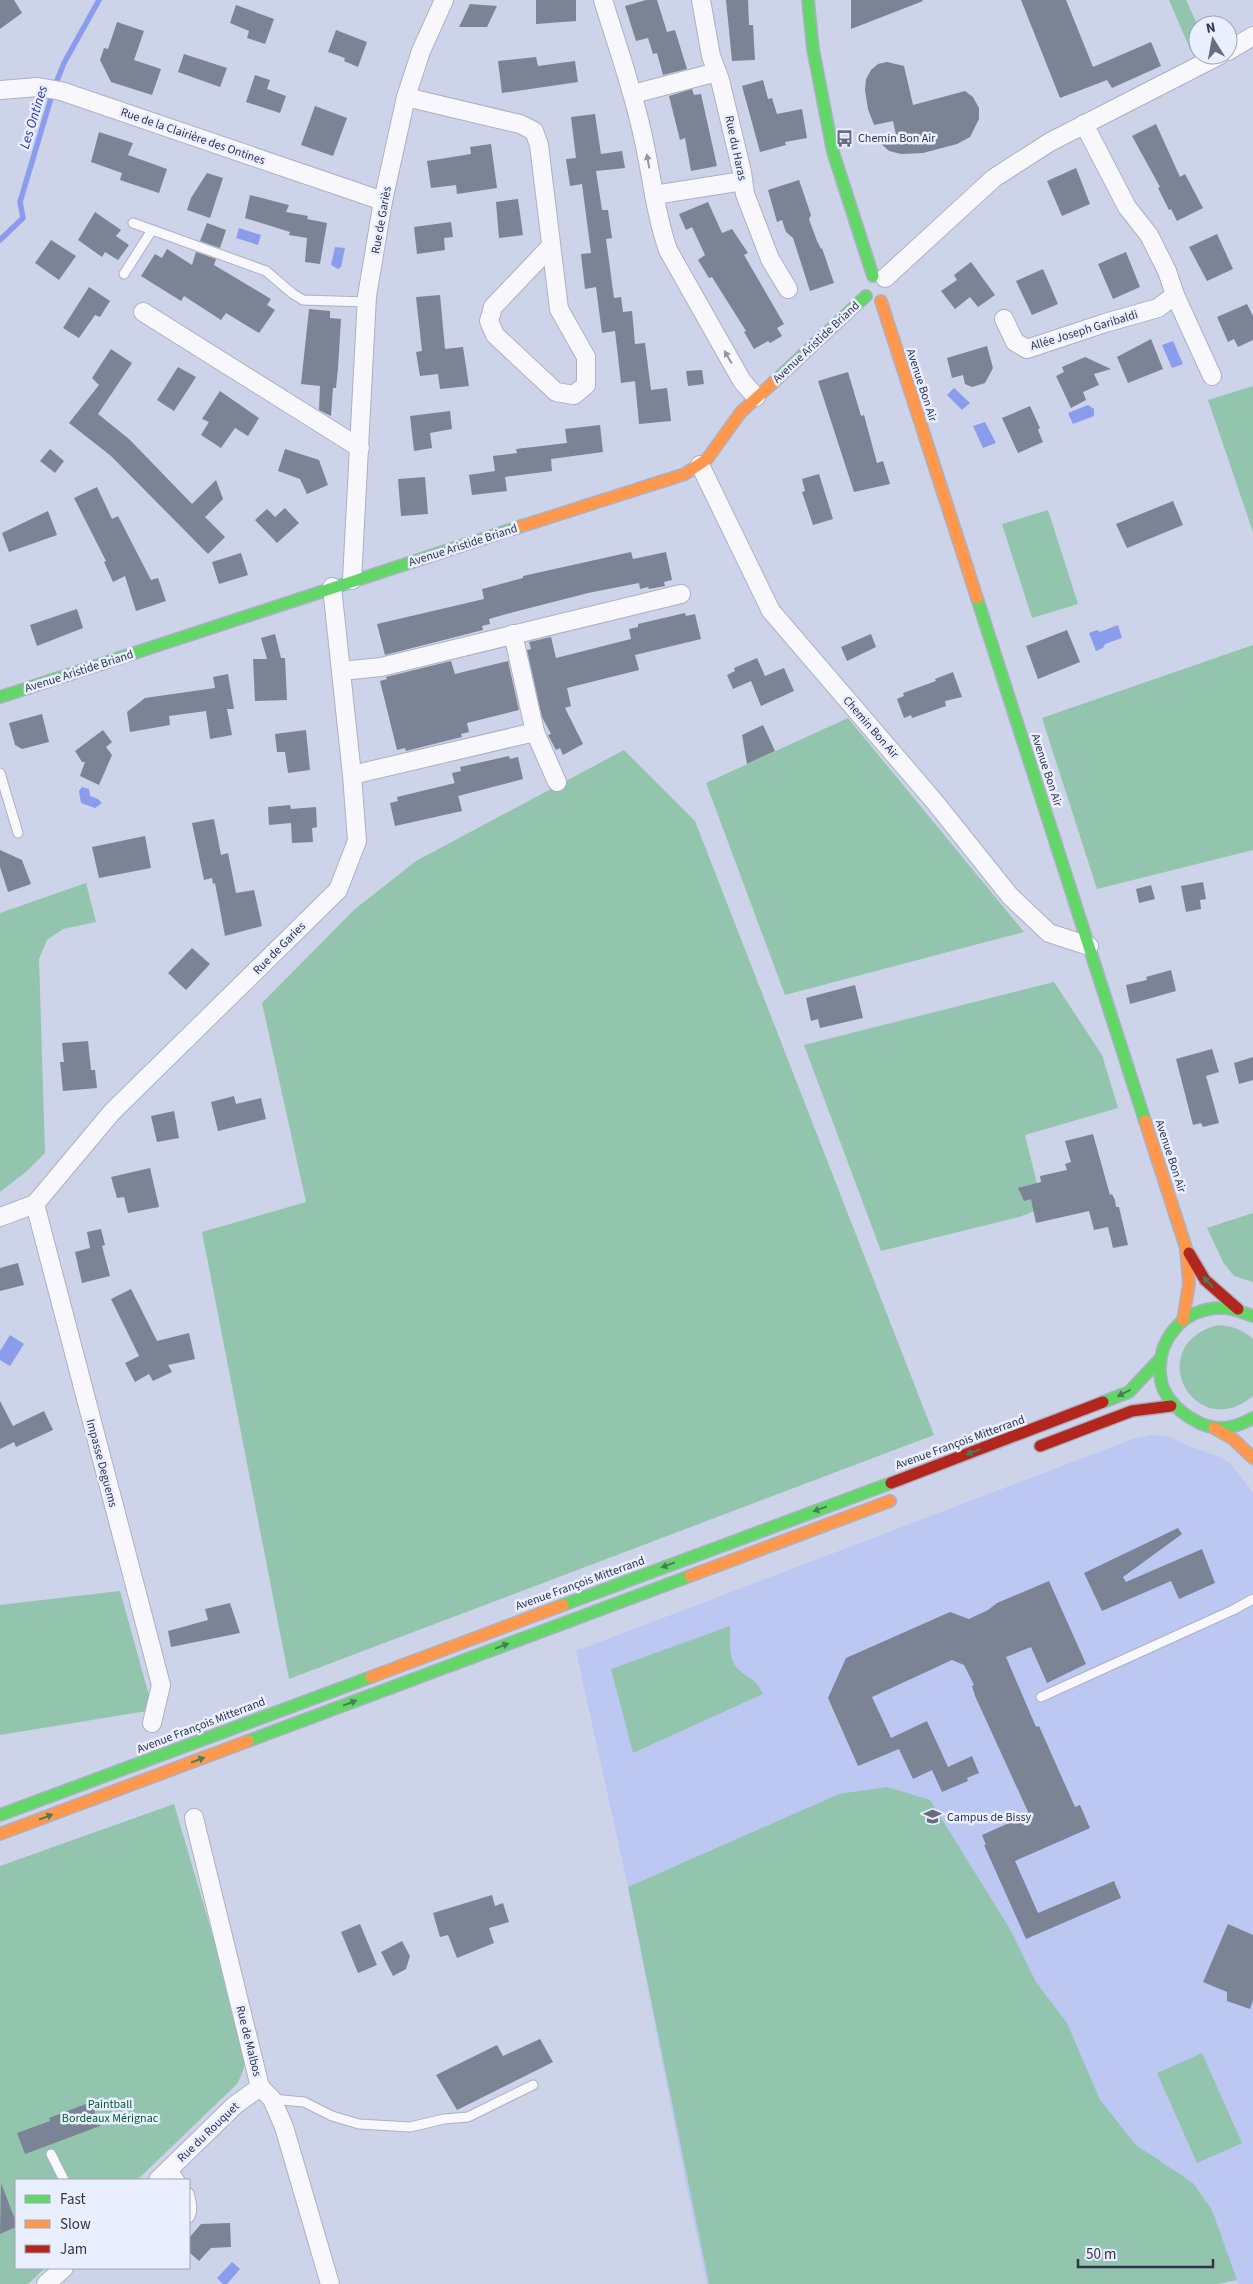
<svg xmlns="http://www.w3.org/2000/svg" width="1253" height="2284" font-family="'Source Sans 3',sans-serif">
<rect width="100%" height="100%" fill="#cdd3e9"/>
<path fill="#bcc8f2" d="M1150 1435 1168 1436 1186 1445 1220 1457 1230 1463 1253 1493V2284H1238L1236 2280 1218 2284H707L687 2189 628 1887 576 1651 1133 1439Z"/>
<g fill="#93c4ad">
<path d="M1169 0H1186L1198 26V48L1191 51Z"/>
<path d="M1253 386V532L1208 400Z"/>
<path d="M1048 510 1078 604 1032 618 1002 524Z"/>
<path d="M1253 645V850L1097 889 1042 718Z"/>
<path d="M848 718 1024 932 785 995 706 783Z"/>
<path d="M624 750 695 821 934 1435 289 1679 202 1232 306 1202 262 1003 355 909 416 861Z"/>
<path d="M86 883 96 922 63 929 47 940 39 959 45 1153 27 1171 0 1192V913Z"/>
<path d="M1054 982 1102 1055 1118 1108 1025 1135 1043 1208 1019 1217 881 1251 804 1045Z"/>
<path d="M1253 1213V1282L1234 1276 1223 1262 1207 1228Z"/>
<path d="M1218 1325C1232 1326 1242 1329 1253 1339V1396C1194 1445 1141 1345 1218 1325Z"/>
<path d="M120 1591 153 1710 0 1735V1605Z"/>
<path d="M730 1626C730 1639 728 1659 738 1669 750 1681 754 1676 763 1694L633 1753 611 1669Z"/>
<path d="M887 1787 930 1800 1010 1929 1036 1982 1067 2023 1100 2100 1136 2145 1193 2183 1212 2210 1237 2280 1218 2284H709L628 1887 839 1794Z"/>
<path d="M174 1804 244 2042C247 2058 245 2070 237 2084L137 2180H16V2268H45L28 2284H0V1866Z"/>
<path d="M1202 2053 1242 2143 1197 2163 1157 2073Z"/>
</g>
<g fill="#8a9cec">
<path d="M239 228 261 235 258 245 236 238Z"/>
<path d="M335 247 345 248 341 267 338 269 331 265Z"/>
<path d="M1173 341 1183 364 1172 368 1162 345Z"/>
<path d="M954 388 970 403 962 410 947 395Z"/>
<path d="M1088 405 1094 409V416L1073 424 1068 413Z"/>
<path d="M985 422 996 443 983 448 973 426Z"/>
<path d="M1118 625 1122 638 1105 644 1103 648 1096 651 1089 633 1097 630 1100 632Z"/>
<path d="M82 787 89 789 90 796 98 799 102 803 95 808 81 803 79 791Z"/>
<path d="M10 1335 24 1344 10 1366 0 1360V1351Z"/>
<path d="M232 2262 240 2269 227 2284H223L217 2278Z"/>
</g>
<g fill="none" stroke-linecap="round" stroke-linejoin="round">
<path stroke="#8a9cec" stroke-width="5.5" d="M0 240 23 218 20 202 54 88 64 63 99 0"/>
</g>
<g fill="#7a8494">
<path d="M0 0H14L22 13 0 29Z"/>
<path d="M536 0H576V21L536 24Z"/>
<path d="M646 0H657L667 32 675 30 687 69 663 75 657 53 653 54 648 38 636 41 625 6Z"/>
<path d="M726 0H748L749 25H753L755 60 732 61Z"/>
<path d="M851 0H922L923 1 851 29Z"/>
<path d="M1021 0H1066L1093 67 1151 42 1161 66 1112 88 1107 80 1060 98Z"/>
<path d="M470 4 497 6 487 27H459Z"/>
<path d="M236 5 274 19 265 44 247 38 249 31 230 23Z"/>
<path d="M117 22 144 31 134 60 161 69 152 95 111 82 100 60 104 48 108 49Z"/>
<path d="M336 30 367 42 358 67 344 61 345 58 328 52Z"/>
<path d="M184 54 227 68 220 87 178 72Z"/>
<path d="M536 57 538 66 575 61 578 82 502 93 498 61Z"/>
<path d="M887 62 904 66 913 105 965 91 973 97 979 108V119L970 137 957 144 923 153 901 154 889 151 878 141 896 135 893 121 874 125 868 109 865 90 866 79 871 70 878 64Z"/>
<path d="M255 75 270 80 267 89 286 96 280 113 246 102Z"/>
<path d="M763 80 768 99 772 98 777 114 802 109 807 138 785 142 786 145 760 152 742 86Z"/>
<path d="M692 89 694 95 701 94 717 166 691 171 685 138 680 140 669 96Z"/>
<path d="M315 106 347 118 333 156 301 145Z"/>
<path d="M595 114 601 154 622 151 625 168 596 171 602 210H608L612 238 606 239 614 298 621 297 623 312 632 311 635 344 645 343 651 390 667 388 671 421 639 424 635 381 621 383 615 331 602 333 596 287 585 289 581 254 591 253 582 184 570 186 566 159 576 158 571 117Z"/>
<path d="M1156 124 1180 177 1185 174 1203 208 1177 221 1171 209 1169 210 1158 188 1160 187 1132 136Z"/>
<path d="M99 132 133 143 128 155 167 169 159 193 120 180 122 173 91 162Z"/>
<path d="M491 144 497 188 457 194 456 185 431 188 427 161 471 154 470 147Z"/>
<path d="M1076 168 1090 204 1062 216 1047 181Z"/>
<path d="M207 173 223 178 210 218 187 210 191 198Z"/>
<path d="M799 180 811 215 809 219 817 241 821 249 822 248 834 283 810 291 793 238 786 232 782 220 777 222 768 190Z"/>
<path d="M250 195 289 205 286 212 308 216 307 219 327 223 320 264 305 262 307 238 289 235 290 232 245 218Z"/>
<path d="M518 199 523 235 499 238 496 202Z"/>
<path d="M708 202 722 233 732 229 748 253 744 255 784 324 777 328 782 336 770 343 768 341 754 349 744 332 746 331 712 277 709 278 698 260 705 255 692 227 686 230 679 214Z"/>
<path d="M95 212 121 230 116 236 129 245 118 260 105 252 102 257 78 240Z"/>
<path d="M451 222 453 237 444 238 445 250 417 254 414 227Z"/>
<path d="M207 223 226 230 220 248 200 241Z"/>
<path d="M1217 234 1233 269 1207 281 1189 247Z"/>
<path d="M51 240 76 256 59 280 35 263Z"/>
<path d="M167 249 192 265 196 252 216 259 214 265 271 299 267 305 275 310 259 333 226 313 221 320 184 296 181 301 141 276 155 254 162 258Z"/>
<path d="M1126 252 1140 287 1113 299 1098 264Z"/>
<path d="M971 262 995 295 978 307 970 297 955 309 941 291 957 280 954 275Z"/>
<path d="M1043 269 1058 304 1032 315 1016 281Z"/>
<path d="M89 287 110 301 100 317 95 315 79 338 63 328Z"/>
<path d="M440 295 445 349 463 347 469 386 440 389 438 374 420 376 416 352 422 351 416 297Z"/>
<path d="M1247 304 1253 316V340L1238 347 1234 339 1228 342 1217 317Z"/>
<path d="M309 309 330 311V318L341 319 338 368 336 388H333L331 416 319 410 320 386 301 384Z"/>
<path d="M1151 339 1163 369 1128 383 1117 357Z"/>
<path d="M987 346 993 368 985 383 972 387 965 384 963 375 952 378 947 358Z"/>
<path d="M111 349 132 363 98 414 129 439 192 504 216 480 223 499 205 517 225 537 208 554 111 456 69 423 99 385 92 378Z"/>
<path d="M1085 357 1111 369 1094 374 1099 385 1083 392 1086 400 1071 408 1056 376 1064 372 1062 367Z"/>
<path d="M178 367 196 377 174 411 157 400Z"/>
<path d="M702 370 704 384 688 386 686 371Z"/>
<path d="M848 372 861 416 864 415 877 463 883 461 890 484 854 492 818 381Z"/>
<path d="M220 391 259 418 248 436 235 428 221 448 201 435 209 422 202 419Z"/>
<path d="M1030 406 1040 428 1038 430 1043 442 1018 453 1002 418Z"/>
<path d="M450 411 452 429 430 433 432 448 414 451 410 416Z"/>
<path d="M600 425 603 452 551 459 552 471 505 477 507 491 472 495 469 475 495 471 493 456 517 453 516 449 567 443 565 429Z"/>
<path d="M50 449 64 461 55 473 40 461Z"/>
<path d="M285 449 319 460 328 485 307 494 300 479 278 471Z"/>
<path d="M819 474 833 519 813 525 802 492 805 491 802 479Z"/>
<path d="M425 477 428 514 401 516 398 479Z"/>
<path d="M97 487 112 519 118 516 151 580 158 578 166 601 136 611 125 576 113 582 104 562 106 561 74 498Z"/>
<path d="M1173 501 1183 525 1127 548 1116 524Z"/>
<path d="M285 508 299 523 277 543 255 520 267 509 275 517Z"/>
<path d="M48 511 57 535 9 552 2 533Z"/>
<path d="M631 552 633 559 666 552 672 580 664 582 665 586 649 589 648 587 640 589 639 583 588 593 514 612 489 619 490 624 482 626 483 630 385 655 377 624 484 599 482 589 523 578V576Z"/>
<path d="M241 553 248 575 219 584 212 562Z"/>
<path d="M77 609 83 628 37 646 30 625Z"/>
<path d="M685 613 686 616 695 614 701 639 635 655 639 670 567 688 571 706 565 708 583 744 563 755 560 748 556 750 548 735 551 734 542 717 527 650 531 649 529 642 551 637 556 658 631 639 629 629 638 627V624Z"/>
<path d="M1067 630 1080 662 1038 679 1026 646Z"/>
<path d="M275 634 281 658H285L287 700 255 701 253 659H267L261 638Z"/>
<path d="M871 634 876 647 847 661 841 647Z"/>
<path d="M757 658 765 676 784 668 794 691 761 706 751 681 733 689 727 675 735 671 734 668Z"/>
<path d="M451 661 455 674 508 661 519 710 467 723 469 732 461 734 462 737 406 751 405 748 397 750 380 681 387 679 386 677Z"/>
<path d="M953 672 962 697 945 701 946 706 912 718 911 715 904 718 897 699 904 696 903 693 936 681 935 679Z"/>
<path d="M228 674 234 709H227L232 735 210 739 206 711 169 716 170 725 130 732 127 712 145 698 215 688 213 677Z"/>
<path d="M42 714 49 742 22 749 15 745 9 723Z"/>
<path d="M763 725 775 751 747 764 742 735Z"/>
<path d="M103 730 112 742 106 747 112 755 99 785 80 776 85 762H82L75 751Z"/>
<path d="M306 730 310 770 288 773 285 752H277L275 734Z"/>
<path d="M509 756 510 759 518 757 523 779 458 796 452 773 461 771 460 767Z"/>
<path d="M455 783 462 811 395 826 390 803 398 801 397 797Z"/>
<path d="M290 805 291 809 316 807 317 827 312 828 313 842 292 843 291 823 269 825 268 807Z"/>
<path d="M214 819 221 855 228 853 236 893 254 890 262 926 225 936 215 883 213 884 212 878 204 880 192 823Z"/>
<path d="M145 836 151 868 99 878 92 847Z"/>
<path d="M0 850 22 860 31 884 8 892 0 867Z"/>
<path d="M1203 882 1206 899 1200 900 1201 909 1186 912 1181 886Z"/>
<path d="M1151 885 1155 899 1139 903 1136 889Z"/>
<path d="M192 948 210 964 186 990 168 973Z"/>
<path d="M1171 970 1176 991 1130 1004 1126 985 1147 980 1146 977Z"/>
<path d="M855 985 863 1018 820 1028 818 1019 811 1021 806 998Z"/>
<path d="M88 1041 91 1070H95L97 1088 63 1091 60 1062H64L62 1043Z"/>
<path d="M1212 1049 1219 1072 1206 1076 1219 1123 1203 1127 1201 1123 1193 1125 1176 1059Z"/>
<path d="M1253 1057V1080L1239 1084 1234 1063Z"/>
<path d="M234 1096 236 1104 261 1098 266 1119 218 1131 211 1102Z"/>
<path d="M174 1111 179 1138 157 1142 151 1116Z"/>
<path d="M1093 1134 1110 1195 1112 1194 1115 1200 1116 1207H1119L1128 1245 1113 1248 1108 1227 1094 1230 1089 1211 1036 1223 1031 1199 1024 1201 1018 1188 1041 1182 1040 1176 1067 1170 1065 1164 1071 1162 1065 1141Z"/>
<path d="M150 1168 159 1207 128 1213 124 1197 117 1198 111 1177Z"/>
<path d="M101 1229 105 1245 102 1246 110 1276 82 1283 75 1252 90 1248 87 1232Z"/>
<path d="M18 1263 24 1285 0 1291V1268Z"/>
<path d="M131 1289 157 1341 189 1333 195 1359 168 1365 172 1372 153 1381 149 1374 135 1382 125 1363 139 1356 111 1299Z"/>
<path d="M0 1401 13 1426 44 1411 53 1430 16 1447 14 1442 0 1449Z"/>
<path d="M1178 1528 1182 1534 1123 1577 1126 1582 1202 1549 1215 1583 1179 1599 1171 1581 1102 1611 1084 1573Z"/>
<path d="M1049 1581 1086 1664 1047 1683 1031 1647 1006 1657 1036 1727 1039 1726 1075 1807 1080 1805 1090 1828 1015 1861 1038 1913 1114 1881 1121 1898 1026 1939 984 1845H986L982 1835 1029 1814 975 1696 972 1686 974 1685 964 1665 952 1660 872 1697 891 1738 927 1721 948 1767 972 1756 979 1773 967 1778 968 1781 942 1792 932 1770 913 1779 899 1749 858 1766 828 1698 846 1658 950 1612 969 1619 988 1610 997 1603Z"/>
<path d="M230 1603 240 1633 171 1647 168 1631 208 1620 205 1609Z"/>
<path d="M492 1895 495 1906 503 1903 509 1922 489 1928 494 1943 457 1958 448 1935 440 1937 433 1913Z"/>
<path d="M360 1924 377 1965 358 1973 341 1932Z"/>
<path d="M1228 1924 1253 1935V2000L1250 2009 1227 2001V1992L1203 1982Z"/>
<path d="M402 1941 410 1956 406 1969 393 1976 381 1952Z"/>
<path d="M540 2039 553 2062 457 2110 436 2075 497 2045 503 2056Z"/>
<path d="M91 2102 100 2126 25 2154 17 2133 50 2121 49 2118Z"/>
<path d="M1 2183 16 2222V2227L0 2234Z"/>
<path d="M230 2223 231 2247 211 2248 199 2261 189 2252V2238L201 2224Z"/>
</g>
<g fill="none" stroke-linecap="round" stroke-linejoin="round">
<defs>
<g id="lane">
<path d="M133 223 266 271 293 294 303 300 367 302"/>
<path d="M124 274 152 230"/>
<path d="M0 773 18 833"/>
<path d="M1041 1697 1233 1610 1253 1599"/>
<path d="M272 2099 304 2102 332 2116 359 2124 410 2127 444 2119 468 2117 533 2085"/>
<path d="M51 2154 64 2180"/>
<path d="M171 2167 180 2180"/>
<path d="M189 2193C191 2201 194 2211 189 2218"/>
</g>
<g id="street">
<path d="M603 0C616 42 631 84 641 128 651 168 654 210 668 250L742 381 756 397"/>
<path d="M701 0 711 56 720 80 742 172 745 194 770 259 788 289"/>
<path d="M1228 51 1253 36"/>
<path d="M0 90 38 87 61 91 383 201"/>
<path d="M633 94 717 72"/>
<path d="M406 97 520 124 534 131 539 145 559 309 586 357V385L574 395 556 392 495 335 489 321 493 307 550 247"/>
<path d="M654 195 743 181"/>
<path d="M885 278 994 178 1050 142 1220 55"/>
<path d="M1175 295 1212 376"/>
<path d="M143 312 360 448"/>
<path d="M1004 319 1015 342 1027 349 1105 323 1158 308 1175 295 1167 271 1149 235 1127 207 1084 124"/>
<path d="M700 465 771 611 934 801 1010 896 1049 933 1089 946"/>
<path d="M352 580 367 296 383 201 406 97 421 51 444 0"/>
<path d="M341 671 381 667 681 594"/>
<path d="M535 732 557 782"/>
<path d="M352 775 535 732 513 634"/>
<path d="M35 1204 161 1685 152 1723"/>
<path d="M0 1217 35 1204 112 1112 338 890 357 841 352 775 332 587"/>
<path d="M194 1818 260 2087 272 2099 284 2127 330 2284"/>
<path d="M158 2180 235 2105 260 2087"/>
<path d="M46 2284 64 2268"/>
</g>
<g id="fast">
<path d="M808 0 813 49 833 152 873 276"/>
<path d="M775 381 866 296"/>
<path d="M977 598 1145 1121"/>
<path d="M0 697 522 526"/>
<path d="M1253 1316C1244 1313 1233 1308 1223 1308 1183 1307 1154 1341 1161 1381 1163 1393 1173 1405 1182 1412 1206 1431 1226 1433 1253 1418"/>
<path d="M1103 1402 1129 1392 1159 1360"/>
<path d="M563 1605 891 1483"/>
<path d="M248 1741 690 1576"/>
<path d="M0 1815 371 1677"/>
</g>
<g id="slow">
<path d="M881 301 977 598"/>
<path d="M522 526 685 474 707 459 741 412 775 381"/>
<path d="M1145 1121 1186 1248 1189 1284 1183 1320"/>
<path d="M1214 1428 1233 1439 1253 1458"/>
<path d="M690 1576 890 1501"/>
<path d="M371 1677 563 1605"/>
<path d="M0 1834 248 1741"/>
</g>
<g id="jam">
<path d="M1189 1253 1205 1280 1238 1309"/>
<path d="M1040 1446 1132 1411 1171 1406"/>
<path d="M891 1483 1103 1402"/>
</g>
</defs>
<use href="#lane" stroke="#abb1c4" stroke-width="11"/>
<use href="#street" stroke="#abb1c4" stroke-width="20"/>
<use href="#fast" stroke="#abb1c4" stroke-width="14"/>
<use href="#slow" stroke="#abb1c4" stroke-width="14"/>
<use href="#jam" stroke="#abb1c4" stroke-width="14"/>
<use href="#lane" stroke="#f8f8fc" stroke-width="9"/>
<use href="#street" stroke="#f8f8fc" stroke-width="18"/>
<use href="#fast" stroke="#63d668" stroke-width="11"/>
<use href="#slow" stroke="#ff974d" stroke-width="11"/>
<use href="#jam" stroke="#b3261e" stroke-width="11"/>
</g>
<defs><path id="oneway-solid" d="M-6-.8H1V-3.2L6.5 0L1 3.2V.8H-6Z" transform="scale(1.25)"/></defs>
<g fill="#9496a3">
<use href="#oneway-solid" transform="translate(648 161) rotate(-100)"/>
<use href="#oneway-solid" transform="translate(728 357) rotate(-120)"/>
</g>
<g fill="#477d58">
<use href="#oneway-solid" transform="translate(1208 1282) rotate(-133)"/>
<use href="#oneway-solid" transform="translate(1124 1393) rotate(153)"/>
<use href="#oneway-solid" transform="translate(973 1452) rotate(160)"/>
<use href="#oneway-solid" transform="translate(820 1509) rotate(160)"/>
<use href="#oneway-solid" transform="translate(668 1565) rotate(160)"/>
<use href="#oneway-solid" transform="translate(502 1646) rotate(-21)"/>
<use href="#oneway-solid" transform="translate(350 1703) rotate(-21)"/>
<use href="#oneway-solid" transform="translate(198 1760) rotate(-21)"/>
<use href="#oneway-solid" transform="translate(46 1817) rotate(-21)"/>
</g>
<defs>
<symbol id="bus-bare" viewBox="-9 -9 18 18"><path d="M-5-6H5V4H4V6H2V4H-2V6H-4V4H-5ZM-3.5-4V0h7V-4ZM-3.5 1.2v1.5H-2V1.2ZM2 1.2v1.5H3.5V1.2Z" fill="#676c82" stroke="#e9efff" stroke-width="2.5" paint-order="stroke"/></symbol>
<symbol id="university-bare" viewBox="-9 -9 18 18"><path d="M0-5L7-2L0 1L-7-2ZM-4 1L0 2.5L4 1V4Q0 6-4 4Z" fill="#676c82" stroke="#e9efff" stroke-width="2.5" paint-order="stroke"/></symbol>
</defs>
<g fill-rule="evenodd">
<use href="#bus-bare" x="832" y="126" width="25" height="25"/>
<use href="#university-bare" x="920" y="1804" width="25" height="25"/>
</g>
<g text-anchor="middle" stroke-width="5" stroke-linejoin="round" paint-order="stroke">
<g font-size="12" fill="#30354a" stroke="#e9efff">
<text transform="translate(193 136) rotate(19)" y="4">Rue de la Clairière des Ontines</text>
<text transform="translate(736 148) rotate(78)" y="4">Rue du Haras</text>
<text transform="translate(381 220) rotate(-80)" y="4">Rue de Gariès</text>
<text transform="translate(1084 330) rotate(-17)" y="4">Allée Joseph Garibaldi</text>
<text transform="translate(816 342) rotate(-43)" y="4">Avenue Aristide Briand</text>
<text transform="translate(922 385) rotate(72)" y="4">Avenue Bon Air</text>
<text transform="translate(463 545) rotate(-18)" y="4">Avenue Aristide Briand</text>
<text transform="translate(79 671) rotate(-18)" y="4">Avenue Aristide Briand</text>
<text transform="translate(871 727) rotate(49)" y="4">Chemin Bon Air</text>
<text transform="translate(1047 770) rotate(72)" y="4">Avenue Bon Air</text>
<text transform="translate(279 948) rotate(-45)" y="4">Rue de Garies</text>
<text transform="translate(1171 1156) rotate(72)" y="4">Avenue Bon Air</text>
<text transform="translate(960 1442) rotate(-20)" y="4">Avenue François Mitterrand</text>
<text transform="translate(102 1463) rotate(75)" y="4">Impasse Deguems</text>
<text transform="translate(580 1583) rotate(-20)" y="4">Avenue François Mitterrand</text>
<text transform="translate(201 1725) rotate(-21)" y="4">Avenue François Mitterrand</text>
<text transform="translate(249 2041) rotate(76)" y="4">Rue de Malbos</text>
<text transform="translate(208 2132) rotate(-44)" y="4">Rue du Rouquet</text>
</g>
<g font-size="12" fill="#30354a" stroke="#e9efff" text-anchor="start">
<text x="858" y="142">Chemin Bon Air</text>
<text x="947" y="1821">Campus de Bissy</text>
</g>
<g font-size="12" fill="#005f2d" stroke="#e9efff">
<text x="110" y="2108">Paintball<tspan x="110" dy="14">Bordeaux Mérignac</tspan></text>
</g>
<g font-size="14" font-style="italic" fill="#2d34ad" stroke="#e9efff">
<text transform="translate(33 117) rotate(-73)" y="5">Les Ontines</text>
</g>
</g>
<rect x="15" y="2179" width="175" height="90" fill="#e9efff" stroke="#9fa5b7"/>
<rect x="25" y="2195" width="25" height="8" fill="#63d668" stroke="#9fa5b7"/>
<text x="60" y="2204" font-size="15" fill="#30354a">Fast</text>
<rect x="25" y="2220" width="25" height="8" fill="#ff974d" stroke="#9fa5b7"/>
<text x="60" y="2229" font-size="15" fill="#30354a">Slow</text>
<rect x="25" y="2245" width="25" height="8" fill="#b3261e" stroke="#9fa5b7"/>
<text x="60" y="2254" font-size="15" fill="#30354a">Jam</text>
<g transform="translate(1213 40) rotate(349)"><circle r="24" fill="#e9efff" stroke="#9fa5b7"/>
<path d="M0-4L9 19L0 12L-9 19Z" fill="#676c82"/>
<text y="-8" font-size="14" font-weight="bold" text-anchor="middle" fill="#30354a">N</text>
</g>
<path d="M1078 2259v8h135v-8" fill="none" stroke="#30354a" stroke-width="2.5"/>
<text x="1086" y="2259" font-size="15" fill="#30354a" stroke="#e9efff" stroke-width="4" paint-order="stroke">50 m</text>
</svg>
